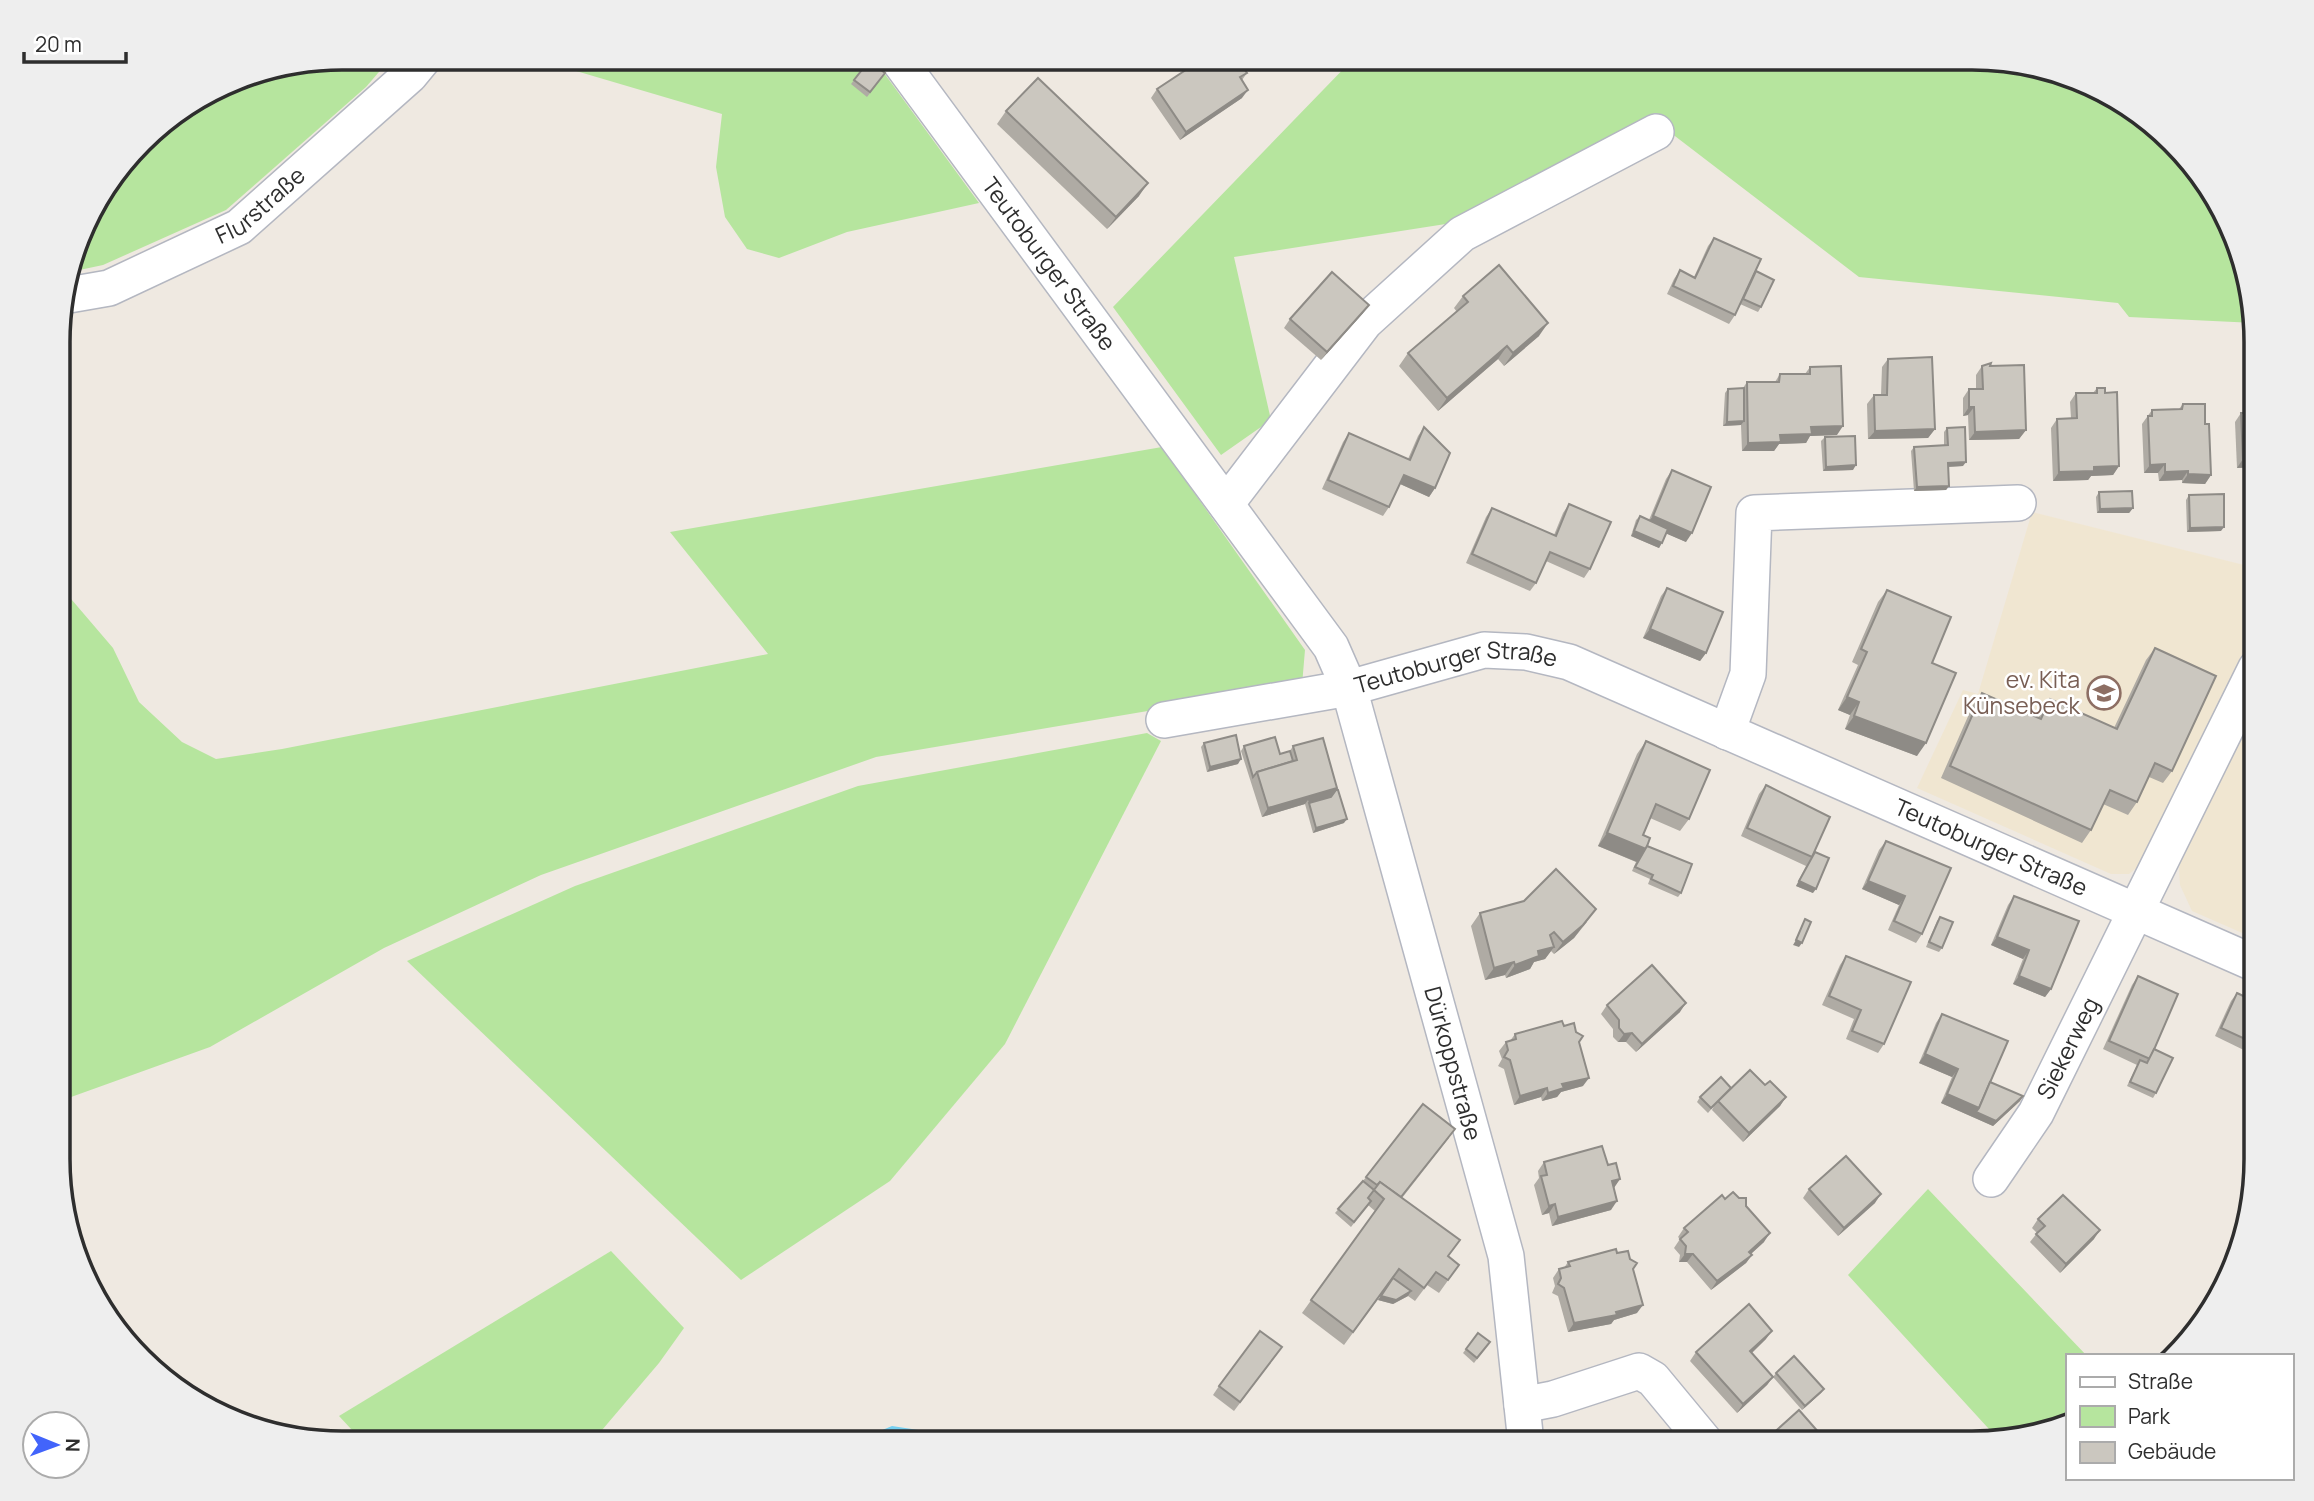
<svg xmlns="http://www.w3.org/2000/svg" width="2314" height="1501" font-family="Manrope,sans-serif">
<rect width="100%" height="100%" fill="#efe9e1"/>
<g fill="#f0e6d1">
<path d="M2032 512 2256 568V643L2145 861 2129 874H2111L1917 788 1963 690 1978 694Z"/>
<path d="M2256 709V939L2192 911 2180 885 2179 868 2182 856Z"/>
</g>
<g fill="#b6e59e">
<path d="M342 58H391L366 87 226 210 103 265 70 272 87 216 154 129 234 79Z"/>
<path d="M532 58H873L979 203 847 232 779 258 747 249 725 217 716 167 722 114Z"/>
<path d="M1354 58H1972L2063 73 2130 106 2218 200 2255 323 2129 317 2118 303 1859 277 1654 120 1452 223 1234 257 1271 420 1221 455 1113 307Z"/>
<path d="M1162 447 1305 650 1302 685 876 757 541 875 384 948 210 1047 60 1101V586L113 648 139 702 182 742 216 759 282 749 768 654 670 532Z"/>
<path d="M1147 733 1161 741 1005 1044 890 1181 741 1280 407 961 575 886 858 786Z"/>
<path d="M1928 1189 2087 1356H2067V1419L1999 1440 1848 1275Z"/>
<path d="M611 1251 684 1328 659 1363 591 1443H364L339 1416Z"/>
</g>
<path fill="#75cff0" d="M892 1426 938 1433 947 1443H851Z"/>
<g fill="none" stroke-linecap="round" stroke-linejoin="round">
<defs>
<g id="street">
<path id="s1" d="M897 58 1331 647 1349 688 1506 1256 1526 1443"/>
<path id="s2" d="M63 296 109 288 239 227 410 75 424 58"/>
<path d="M1226 504 1365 322 1462 234 1656 132"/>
<path id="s3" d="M1164 720 1349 688 1484 650 1526 652 1569 662 2256 964"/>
<path d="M1727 732 1748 674 1754 513 2018 503"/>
<path id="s4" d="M1991 1179 2036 1113 2256 668"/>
<path d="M1522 1405 1553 1399 1639 1371 1653 1379 1706 1443"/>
</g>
</defs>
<use href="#street" stroke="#b4b7c1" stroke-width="38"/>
<use href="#street" stroke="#fff" stroke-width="35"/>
</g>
<g fill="#afaba4">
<path d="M869 61 885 73 867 97 851 84Z"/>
<path d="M1247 73 1242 80V98L1180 140 1151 98 1157 89Z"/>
<path d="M1006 111 1139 196 1107 229 997 124Z"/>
<path d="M1714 238 1756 271 1761 307 1758 312 1740 304 1735 315 1729 324 1667 294 1674 279 1680 270 1694 277 1708 246Z"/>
<path d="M1463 296 1539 336 1504 366 1498 359 1438 411 1399 366 1408 353 1457 312 1454 308Z"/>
<path d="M1363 313 1321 360 1284 328 1290 319Z"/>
<path d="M1888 359 1935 429 1928 438 1868 439 1867 404 1874 395H1881L1882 367Z"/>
<path d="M1982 366H1990L2026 430 2019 439 1969 440 1968 415 1963 416V398L1969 389H1976V375Z"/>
<path d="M1810 367 1837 435 1810 436 1806 443 1779 444 1774 451H1742L1741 425 1723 426 1725 393 1728 389 1743 388 1747 382H1775L1780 374H1805Z"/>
<path d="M2097 388 2105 393 2119 466 2113 475 2091 476 2088 480 2053 481 2051 428 2057 419 2071 418 2070 402 2076 393H2093Z"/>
<path d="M2183 404 2205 424 2211 475 2205 484 2182 483V480L2159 481 2158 473H2144L2142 424 2152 410 2179 409Z"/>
<path d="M2241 413H2256V467L2237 468 2235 422Z"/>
<path d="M1424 427 1435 488 1429 497 1400 484 1389 507 1383 516 1322 489 1343 442 1349 433 1408 459 1418 436Z"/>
<path d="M1947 428 1963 466 1948 467 1949 486 1946 490 1914 491 1911 451 1914 447 1944 445V432Z"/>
<path d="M1825 437 1853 470 1823 471 1821 441Z"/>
<path d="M1672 470 1686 542 1666 533 1659 548 1631 536 1636 520 1640 516 1649 520 1666 479Z"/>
<path d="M2099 492 2133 508 2129 513H2097L2096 497Z"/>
<path d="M2189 495 2221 531 2187 532 2186 500Z"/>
<path d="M2255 497 2256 519H2251L2252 501Z"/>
<path d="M1569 504 1590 569 1584 578 1546 561 1536 583 1530 591 1466 563 1486 517 1492 508 1554 535 1563 513Z"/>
<path d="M1667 588 1706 653 1700 661 1643 638 1661 596Z"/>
<path d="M1887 590 1932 663 1917 756 1845 729 1850 715 1838 710 1858 665 1852 662 1878 602Z"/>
<path d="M2155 648 2172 771 2163 783 2149 777 2137 802 2128 815 2103 804 2091 830 2082 843 1941 778 1973 705 1982 693 2038 718 2050 699 2114 728 2146 660Z"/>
<path d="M1646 741 1689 819 1680 831 1650 818 1643 835 1647 846 1681 893 1678 897 1648 884 1650 879 1632 871 1636 862 1598 846 1637 754Z"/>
<path d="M1204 743 1238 764 1207 772 1201 747Z"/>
<path d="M1244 746 1280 754 1290 751 1293 746 1336 790 1344 823 1313 833 1305 804 1262 817 1241 751Z"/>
<path d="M1766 785 1815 852 1813 893 1796 886 1806 866 1741 836 1759 794Z"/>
<path d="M2256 796V805L2252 803Z"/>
<path d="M1886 841 1922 934 1916 943 1888 930 1899 905 1862 889 1879 850Z"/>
<path d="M2014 896 2051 989 2045 997 2013 984 2023 959 1991 945 2008 905Z"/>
<path d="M1480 913 1587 922 1574 938 1554 954 1551 951 1545 959 1534 962 1530 969 1506 978 1505 975 1485 980 1471 926Z"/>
<path d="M1940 917 1942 948 1939 952 1926 947 1937 921Z"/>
<path d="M1846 956 1884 1044 1878 1053 1846 1039 1854 1019 1822 1005 1840 965Z"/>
<path d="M2138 976 2154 1049 2156 1093 2153 1098 2127 1086 2137 1065 2103 1049 2132 985Z"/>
<path d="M2237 993 2256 1002V1053L2254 1055 2215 1036 2231 1001Z"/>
<path d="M1607 1005 1680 1012 1636 1052 1626 1042H1618L1613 1037V1029L1601 1014Z"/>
<path d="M1942 1014 1990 1082 2020 1101 1993 1126 1941 1103 1952 1077 1919 1063 1936 1023Z"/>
<path d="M1564 1026 1579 1042 1583 1086 1561 1092 1557 1097 1542 1101 1541 1097 1514 1105 1504 1069 1498 1066 1502 1059 1499 1051 1506 1042 1510 1041 1515 1034Z"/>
<path d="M1765 1085 1786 1097 1780 1106 1743 1142 1712 1110 1714 1106 1708 1113 1697 1102 1700 1097 1731 1088Z"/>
<path d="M1423 1104 1449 1138 1402 1198 1448 1257 1459 1265 1439 1293 1427 1285 1415 1301 1408 1296 1393 1304 1378 1300 1388 1285 1344 1345 1302 1313 1375 1211 1368 1205 1351 1227 1335 1213 1363 1181Z"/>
<path d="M1544 1162 1608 1165 1620 1179 1613 1188 1611 1210 1552 1226 1549 1213 1542 1215 1534 1185 1539 1178 1538 1171Z"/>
<path d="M1809 1189 1875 1203 1838 1236 1803 1198Z"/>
<path d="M1725 1199 1746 1206 1764 1242 1751 1254 1752 1255 1746 1263 1711 1290 1687 1262H1679L1680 1255 1674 1248 1680 1239 1678 1237 1684 1228Z"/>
<path d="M2038 1219 2094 1239 2060 1273 2030 1242 2037 1233 2032 1228Z"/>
<path d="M1617 1253 1633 1269 1637 1313 1614 1320 1611 1324 1568 1332 1558 1296 1552 1293 1555 1286 1553 1278 1559 1269 1564 1268 1568 1262Z"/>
<path d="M1478 1333 1490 1342 1474 1363 1463 1353Z"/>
<path d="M1766 1339 1752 1353 1773 1377 1767 1385 1737 1413 1690 1361 1696 1352Z"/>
<path d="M1282 1347 1234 1411 1213 1395 1219 1386Z"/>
<path d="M1776 1373 1824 1389 1821 1393 1802 1410 1773 1377Z"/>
<path d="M1769 1437 1828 1443H1767L1766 1442Z"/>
</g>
<g fill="#8e8b86">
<path d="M1248 90 1242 98 1180 140 1186 132Z"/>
<path d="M1148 183 1139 196 1107 229 1116 217Z"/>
<path d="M1369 305 1363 313 1321 360 1327 352Z"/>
<path d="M1548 323 1539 336 1504 366 1513 353Z"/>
<path d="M1507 346 1498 359 1438 411 1447 398Z"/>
<path d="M1969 407H1974L1968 415 1963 416Z"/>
<path d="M1744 421 1741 425 1723 426 1727 422Z"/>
<path d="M1843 426 1837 435 1810 436 1806 443 1779 444 1774 451H1742L1748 443 1811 427Z"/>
<path d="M1935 429 1928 438 1868 439 1875 431Z"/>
<path d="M2026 430 2019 439 1969 440 1975 432Z"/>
<path d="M2256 458V467L2237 468 2243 459Z"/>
<path d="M1966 462 1963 466 1945 467 1948 463Z"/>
<path d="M2165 464 2158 473H2144L2150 465Z"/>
<path d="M1856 465 1853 470 1823 471 1826 467Z"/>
<path d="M2119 466 2113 475 2091 476 2088 480 2053 481 2059 472 2094 467Z"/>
<path d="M2188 471 2182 480 2159 481 2165 472Z"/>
<path d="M2188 474 2211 475 2205 484 2182 483Z"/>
<path d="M1404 475 1435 488 1429 497 1398 483Z"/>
<path d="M1949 486 1946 490 1914 491 1917 487Z"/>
<path d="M2133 508 2129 513H2097L2100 509Z"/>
<path d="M1653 516 1692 533 1686 542 1646 525Z"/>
<path d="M2224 527 2221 531 2187 532 2190 528Z"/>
<path d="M1634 531 1662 543 1659 548 1631 536Z"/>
<path d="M1650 629 1706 653 1700 661 1643 638Z"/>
<path d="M1847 697 1859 702 1850 715 1838 710Z"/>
<path d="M1854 716 1926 743 1917 756 1845 729Z"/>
<path d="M1241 759 1238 764 1207 772 1210 767Z"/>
<path d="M1337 788 1331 797 1309 803 1308 800 1305 804 1262 817 1268 808Z"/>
<path d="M1347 819 1344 823 1313 833 1316 828Z"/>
<path d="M1607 833 1646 849 1637 862 1598 846Z"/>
<path d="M1799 881 1816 889 1813 893 1796 886Z"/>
<path d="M1868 881 1905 896 1899 905 1862 889Z"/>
<path d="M1596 909 1574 938 1554 954 1563 942Z"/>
<path d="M1997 937 2029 950 2023 959 1991 945Z"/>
<path d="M1796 940 1802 943 1799 947 1793 945Z"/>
<path d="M1554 947 1545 959 1534 962 1530 969 1506 978 1515 965 1538 951Z"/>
<path d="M1514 962 1505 975 1485 980 1494 968Z"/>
<path d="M2019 976 2051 989 2045 997 2013 984Z"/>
<path d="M1686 1003 1680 1012 1636 1052 1642 1044Z"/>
<path d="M1632 1033 1626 1042H1618L1624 1034Z"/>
<path d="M1925 1054 1958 1069 1952 1077 1919 1063Z"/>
<path d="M1589 1078 1583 1086 1561 1092 1557 1097 1542 1101 1548 1093 1562 1084Z"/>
<path d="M1547 1088 1541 1097 1514 1105 1520 1096Z"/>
<path d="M1947 1094 2023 1096 2020 1101 1993 1126 1941 1103Z"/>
<path d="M1786 1097 1780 1106 1743 1142 1749 1133Z"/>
<path d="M1620 1179 1614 1188 1606 1190 1612 1181Z"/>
<path d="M1881 1194 1875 1203 1838 1236 1844 1228Z"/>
<path d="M1617 1201 1611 1210 1552 1226 1558 1217Z"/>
<path d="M1555 1204 1549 1213 1542 1215 1549 1206Z"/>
<path d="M2100 1230 2094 1239 2060 1273 2066 1264Z"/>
<path d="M1770 1233 1764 1242 1743 1261 1749 1252Z"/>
<path d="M1685 1254H1693L1687 1262H1679Z"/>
<path d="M1752 1255 1746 1263 1711 1290 1717 1281Z"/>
<path d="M1411 1291 1408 1296 1393 1304 1378 1300 1381 1296Z"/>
<path d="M1643 1305 1637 1313 1614 1320 1611 1324 1568 1332 1574 1323Z"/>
<path d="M1772 1331 1766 1339 1744 1360 1750 1351Z"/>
<path d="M1773 1377 1767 1385 1737 1413 1743 1404Z"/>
<path d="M1824 1389 1821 1393 1802 1410 1805 1406Z"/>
</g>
<g fill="#cbc7bf" stroke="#8e8b86" stroke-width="2">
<path d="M1204 58H1236L1247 73 1240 77 1248 90 1186 132 1157 89Z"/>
<path d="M869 61 885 73 870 92 854 80Z"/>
<path d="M1038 78 1148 183 1116 217 1006 111Z"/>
<path d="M1714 238 1761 259 1735 315 1673 286 1680 270 1695 278Z"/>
<path d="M1499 265 1548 323 1513 353 1507 346 1447 398 1408 353 1468 302 1463 296Z"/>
<path d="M1756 271 1774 280 1761 307 1743 299Z"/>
<path d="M1332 272 1369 305 1327 352 1290 319Z"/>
<path d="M1932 357 1935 429 1875 431 1874 395H1887L1888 359Z"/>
<path d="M1991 363 1990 366 2024 365 2026 430 1975 432 1974 407H1969V389H1983L1982 366Z"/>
<path d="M1841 366 1843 426 1811 427 1812 434 1780 435 1781 442 1748 443 1747 382H1779L1780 374H1810V367Z"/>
<path d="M1744 388V421L1727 422 1728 389Z"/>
<path d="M2097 388H2105V393L2117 392 2119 466 2094 467V471L2059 472 2057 419 2077 418 2076 393H2097Z"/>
<path d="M2183 404H2205V424H2209L2211 475 2188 474V471L2165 472V464L2150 465 2148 416H2152V410L2182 409Z"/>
<path d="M2241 413H2256V458L2243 459Z"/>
<path d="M1424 427 1450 453 1435 488 1404 475 1389 507 1328 480 1349 433 1410 460Z"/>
<path d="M1965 427 1966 462 1948 463 1949 486 1917 487 1914 447 1948 445 1947 428Z"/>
<path d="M1855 436 1856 465 1826 467 1825 437Z"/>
<path d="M1672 470 1711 487 1692 533 1653 516Z"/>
<path d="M2132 491 2133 508 2100 509 2099 492Z"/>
<path d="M2224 494V527L2190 528 2189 495Z"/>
<path d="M2255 497H2256V514L2255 515Z"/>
<path d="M1569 504 1611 522 1590 569 1550 552 1536 583 1472 554 1492 508 1556 536Z"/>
<path d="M1640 516 1668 529 1662 543 1634 531Z"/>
<path d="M1667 588 1723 612 1706 653 1650 629Z"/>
<path d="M1887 590 1951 617 1932 663 1956 673 1926 743 1854 716 1859 702 1847 697 1867 652 1861 649Z"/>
<path d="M2155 648 2216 676 2172 771 2155 763 2137 802 2110 790 2091 830 1950 766 1982 693 2041 719 2050 699 2117 729Z"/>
<path d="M1236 735 1241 759 1210 767 1204 743Z"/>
<path d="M1275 737 1280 754 1290 751 1293 761 1257 772 1253 777 1244 746Z"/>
<path d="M1323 738 1337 788 1268 808 1257 772 1297 760 1293 746Z"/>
<path d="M1646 741 1710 770 1689 819 1656 804 1643 835 1650 838 1646 849 1607 833Z"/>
<path d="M1766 785 1830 817 1812 857 1747 828Z"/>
<path d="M1336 790H1338L1347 819 1316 828 1309 803 1331 797Z"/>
<path d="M1886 841 1951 868 1922 934 1894 921 1905 896 1868 881Z"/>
<path d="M1647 846 1692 864 1681 893 1651 879 1653 875 1635 867Z"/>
<path d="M1815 852 1829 858 1816 889 1799 881Z"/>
<path d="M1556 869 1596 909 1583 925 1563 942 1554 932 1550 935 1554 947 1538 951 1539 956 1515 965 1514 962 1494 968 1480 913 1524 901Z"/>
<path d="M2014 896 2079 921 2051 989 2019 976 2029 950 1997 937Z"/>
<path d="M1940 917 1953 922 1942 948 1929 942Z"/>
<path d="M1805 919 1811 922 1802 943 1796 940Z"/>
<path d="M1846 956 1911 982 1884 1044 1852 1031 1861 1010 1829 996Z"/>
<path d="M1652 965 1686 1003 1642 1044 1632 1033 1624 1034 1619 1028V1020L1607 1005Z"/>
<path d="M2138 976 2178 994 2150 1059 2109 1041Z"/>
<path d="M2237 993 2256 1002V1044L2221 1028Z"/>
<path d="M1942 1014 2008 1041 1979 1108 1947 1094 1958 1069 1925 1054Z"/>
<path d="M1562 1021 1564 1026 1574 1023 1576 1032 1583 1036 1579 1042 1589 1078 1562 1084 1564 1088 1548 1093 1547 1088 1520 1096 1510 1060 1504 1057 1508 1050 1506 1042 1516 1039 1515 1034Z"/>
<path d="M2154 1049 2173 1058 2156 1093 2130 1082 2140 1060 2147 1063Z"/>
<path d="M1750 1070 1765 1085 1770 1081 1786 1097 1749 1133 1718 1101Z"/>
<path d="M1721 1077 1731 1088 1711 1108 1700 1097Z"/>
<path d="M1990 1082 2023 1096 1996 1121 1976 1112 1979 1108Z"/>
<path d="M1423 1104 1455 1129 1401 1197 1380 1182 1377 1185 1366 1177Z"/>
<path d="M1602 1146 1608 1165 1616 1163 1620 1179 1612 1181 1617 1201 1558 1217 1555 1204 1549 1206 1541 1176 1547 1175 1544 1162Z"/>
<path d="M1846 1156 1881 1194 1844 1228 1809 1189Z"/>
<path d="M1363 1181 1374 1190 1368 1198 1371 1201 1354 1222 1338 1209Z"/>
<path d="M1380 1182 1460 1240 1448 1256 1459 1265 1448 1280 1436 1272 1424 1288 1399 1269 1353 1332 1311 1300 1384 1199 1374 1190Z"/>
<path d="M1733 1192 1739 1198H1746V1206L1770 1233 1749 1252 1752 1255 1717 1281 1693 1254H1685L1686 1246 1680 1239 1688 1232 1684 1228 1722 1195 1725 1199Z"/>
<path d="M2063 1195 2100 1230 2066 1264 2036 1234 2045 1226 2038 1219Z"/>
<path d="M1616 1249 1617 1253 1628 1251 1630 1259 1637 1263 1633 1269 1643 1305 1616 1312 1617 1315 1574 1323 1564 1288 1558 1284 1561 1278 1559 1269 1570 1266 1568 1262Z"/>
<path d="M1393 1278 1411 1291 1396 1300 1381 1296Z"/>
<path d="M1749 1304 1772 1331 1750 1351 1773 1377 1743 1404 1696 1352Z"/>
<path d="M1260 1331 1282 1347 1240 1402 1219 1386Z"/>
<path d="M1478 1333 1490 1342 1477 1358 1466 1349Z"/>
<path d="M1794 1356 1824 1389 1805 1406 1776 1373Z"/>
<path d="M1799 1410 1828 1443H1774L1769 1437Z"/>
</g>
<defs>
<symbol id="school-ring" viewBox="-11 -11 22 22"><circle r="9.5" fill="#fff" stroke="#8d6e63" stroke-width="1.5"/><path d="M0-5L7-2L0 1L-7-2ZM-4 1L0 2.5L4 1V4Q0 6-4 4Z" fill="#8d6e63"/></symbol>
</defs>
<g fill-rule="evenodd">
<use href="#school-ring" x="2085" y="674" width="38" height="38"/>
</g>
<g text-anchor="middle" stroke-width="5" stroke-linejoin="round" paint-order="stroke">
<g font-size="23" fill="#2e2e2e" stroke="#fff">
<text dy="8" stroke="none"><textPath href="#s2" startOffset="220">Flurstraße</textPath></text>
<text dy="8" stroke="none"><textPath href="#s1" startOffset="256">Teutoburger Straße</textPath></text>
<text dy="8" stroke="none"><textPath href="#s3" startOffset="298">Teutoburger Straße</textPath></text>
<text dy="8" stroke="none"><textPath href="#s3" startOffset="875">Teutoburger Straße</textPath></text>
<text dy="8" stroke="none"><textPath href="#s4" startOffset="152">Siekerweg</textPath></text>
<text dy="8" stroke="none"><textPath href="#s1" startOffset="1166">Dürkoppstraße</textPath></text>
</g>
<g font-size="23" fill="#785e54" stroke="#fff" text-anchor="end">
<text x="2080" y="688">ev. Kita<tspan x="2080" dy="26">Künsebeck</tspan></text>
</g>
</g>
<path d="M0 0H2314V1501H0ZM342 70H1972A272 272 0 0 1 2244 342V1159A272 272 0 0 1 1972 1431H342A272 272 0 0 1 70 1159V342A272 272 0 0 1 342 70Z" fill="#eee" fill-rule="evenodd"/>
<path fill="none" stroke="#2e2e2e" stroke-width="3.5" d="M342 70H1972A272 272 0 0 1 2244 342V1159A272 272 0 0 1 1972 1431H342A272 272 0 0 1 70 1159V342A272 272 0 0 1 342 70Z"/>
<rect x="2066" y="1354" width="228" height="126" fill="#ffffff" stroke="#ababab" stroke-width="2"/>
<rect x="2080" y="1377" width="35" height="10" fill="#ffffff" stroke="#ababab" stroke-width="2"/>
<text x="2128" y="1389" font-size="21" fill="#2e2e2e">Straße</text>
<rect x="2080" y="1406" width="35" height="21" fill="#b6e59e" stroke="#ababab" stroke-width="2"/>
<text x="2128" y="1424" font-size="21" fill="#2e2e2e">Park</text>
<rect x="2080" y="1442" width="35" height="21" fill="#cbc7bf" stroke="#ababab" stroke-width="2"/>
<text x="2128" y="1459" font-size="21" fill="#2e2e2e">Gebäude</text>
<g transform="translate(56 1445) rotate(91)"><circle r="33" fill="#ffffff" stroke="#ababab" stroke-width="2"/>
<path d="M0-5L12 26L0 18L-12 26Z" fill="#4264fb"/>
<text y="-10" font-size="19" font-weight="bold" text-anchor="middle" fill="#2e2e2e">N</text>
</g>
<path d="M24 52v10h102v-10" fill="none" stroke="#2e2e2e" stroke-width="3.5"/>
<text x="35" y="52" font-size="21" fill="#2e2e2e" stroke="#ffffff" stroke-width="5" paint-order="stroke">20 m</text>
</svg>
